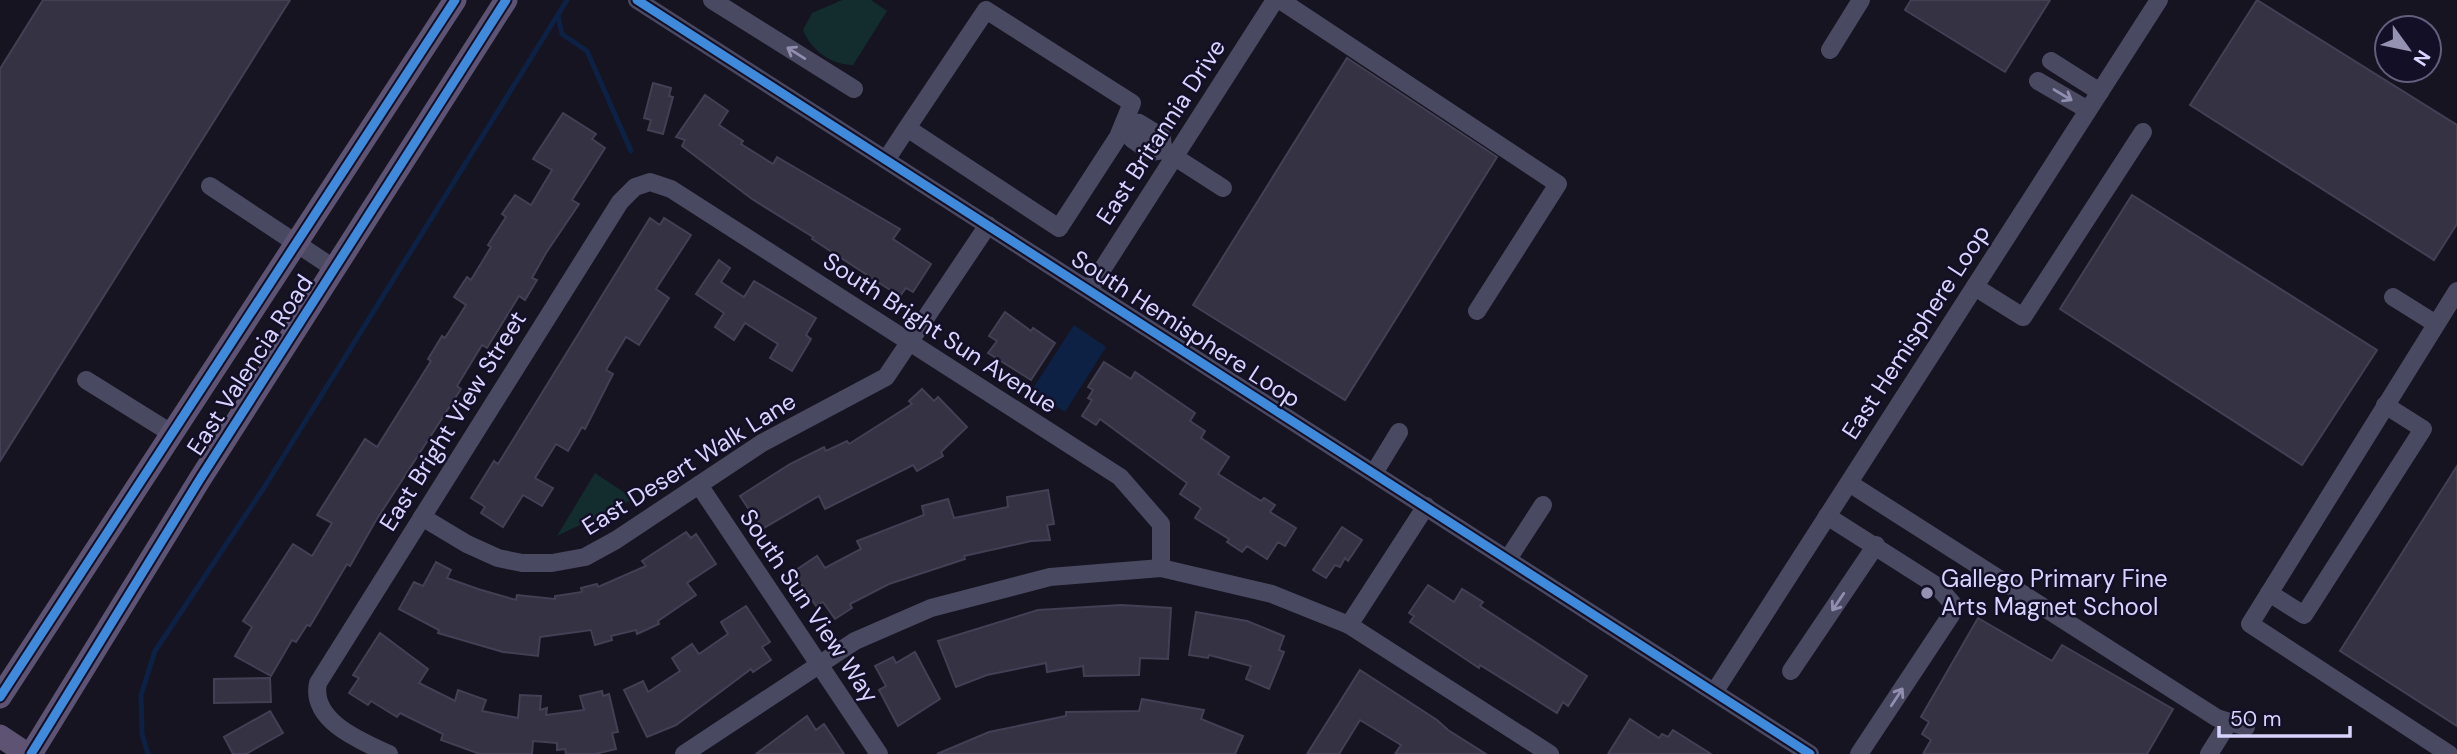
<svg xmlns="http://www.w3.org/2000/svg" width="2457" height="754" font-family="'DM Sans',sans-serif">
<rect width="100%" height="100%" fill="#161421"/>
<g fill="#132c2d">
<path d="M842 0H871L887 11 853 65C831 65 811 50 803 30L812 13Z"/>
<path d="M595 473 634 499 557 536Z"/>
</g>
<path fill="#0d2144" d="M1074 325 1106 347 1065 412 1032 390Z"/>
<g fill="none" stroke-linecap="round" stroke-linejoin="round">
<g stroke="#0d2144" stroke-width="5">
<path d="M558 16 562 34 587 51 631 151"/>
<path d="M148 754 142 734 141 695 155 651 265 486 567 0"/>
</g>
</g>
<g fill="#343243" stroke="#433f54" stroke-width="2">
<path d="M43 0H290L0 461V69Z"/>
<path d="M1911 0H2050L2005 72 1905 10Z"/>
<path d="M2257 0 2457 125V224L2434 260 2190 105Z"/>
<path d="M1347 58 1497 157 1345 400 1193 305Z"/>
<path d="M653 83 671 88 669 96 673 97 663 134 648 130 651 120 644 118Z"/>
<path d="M705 95 728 111 719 125 743 141 741 144 773 164 777 157 900 229 893 239 931 264 913 292 906 288 900 296 887 288 812 239 813 237 752 199 682 146 685 140 676 137Z"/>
<path d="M563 113 596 134 592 139 605 148 572 200 579 204 546 253 532 278 537 280 525 300 519 296 487 348 482 345 457 386 461 389 375 522 350 566 347 564 310 626 307 625 296 642 292 640 271 676 235 656 252 627 243 621 293 544 312 556 332 523 317 515 365 439 377 447 431 361 428 359 442 336 445 338 466 305 454 297 467 277 471 280 491 247 488 245 506 217 502 214 515 195 531 205 552 170 533 159Z"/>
<path d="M2132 195 2377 350 2302 465 2060 309Z"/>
<path d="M650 218 660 225 664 218 691 235 656 289 669 298 639 345 626 337 606 370 613 374 585 429 582 427 568 451 556 444 535 478 553 488 542 506 523 495 503 527 481 513 485 507 471 498 494 461 498 464Z"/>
<path d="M719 260 730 268 721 282 744 297 754 281 816 318 806 335 811 339 792 371 770 358 778 344 745 323 734 340 715 327 724 313 696 294Z"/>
<path d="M1005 312 1031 331 1033 328 1055 343 1031 380 988 353 997 341 989 336Z"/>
<path d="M1104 362 1131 379 1135 372 1195 413 1190 421 1205 431 1201 438 1229 457 1218 474 1261 501 1264 498 1275 505 1270 512 1296 528 1285 546 1278 542 1267 559 1247 546 1242 552 1227 542 1229 539 1195 518 1201 508 1180 494 1187 483 1100 419 1096 425 1082 416 1092 400 1088 398 1093 390 1088 387Z"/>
<path d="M922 389 934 401 938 397 967 427 941 452 943 456 917 471 913 465 825 509 819 496 762 529 740 496 790 464 824 447 826 451 847 441 849 444 912 404 909 401Z"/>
<path d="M2457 466V726L2340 651Z"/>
<path d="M1048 490 1054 524 1047 525 1050 540 1031 541 964 556 965 559 889 584 850 604 852 608 835 619 823 602 816 606 793 572 817 556 825 568 861 549 857 541 924 515 922 506 948 499 954 518 1008 507 1007 497Z"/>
<path d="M1342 527 1362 540 1348 561 1345 558 1340 567 1335 565 1326 578 1313 570Z"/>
<path d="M686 532 691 538 696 534 716 564 687 583 696 595 658 621 659 624 637 634 636 630 611 636 612 640 595 645 591 630 540 637 538 656 503 652 438 633 439 630 399 609 414 582 423 586 436 562 451 570 447 578 478 589 516 600 517 595 555 599V596L582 592 581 588 597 584 598 587 646 566 642 561Z"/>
<path d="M1428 585 1454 602 1462 589 1483 602 1480 606 1587 676 1568 706 1563 702 1557 713 1480 665 1479 668 1410 622 1414 616 1409 613Z"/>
<path d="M1121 605 1171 608 1168 659 1140 658 1139 675 1084 676 1083 666 1047 672 1046 663 987 675 956 687 938 641 1038 610Z"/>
<path d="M746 606 770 642 762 647 771 660 753 672 751 669 676 725 647 737 624 690 643 681 648 692 680 671 672 658 692 644 699 654 728 634 721 622Z"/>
<path d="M1196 612 1247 621 1284 636 1279 650 1284 652 1269 689 1246 679 1251 666 1209 655 1208 658 1189 655Z"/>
<path d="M1978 618 2052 661 2062 645 2173 709 2147 754H1923L1931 740 1922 734 1929 722 1921 717Z"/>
<path d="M380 633 428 669 419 683 455 701 458 690 486 700 482 711 518 718 520 695 541 696 540 710 547 708 546 715 584 710 580 696 602 691 603 696 609 694 618 732 612 733 616 749 595 754H566L565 749 557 750V743L533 741 532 754H480L441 740 443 734 400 713 397 717 371 701 368 705 349 693 359 678 353 675Z"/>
<path d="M915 652 940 699 898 726 879 690 886 686 875 666 893 657 896 663Z"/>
<path d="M1360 670 1437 720 1448 730 1486 754H1395L1401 745 1360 720 1339 754H1307Z"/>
<path d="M270 678 271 702 214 703V679Z"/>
<path d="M1142 699 1204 710 1201 719 1243 736 1235 754H937L989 732 1066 716V712L1139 711Z"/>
<path d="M270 711 283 733 246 754H233L224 737Z"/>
<path d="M807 716 816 730 824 724 844 754H756Z"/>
<path d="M1630 719 1659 738 1662 734 1668 737 1673 730 1711 754H1608Z"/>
</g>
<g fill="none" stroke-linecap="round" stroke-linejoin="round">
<g stroke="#4a4962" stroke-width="18">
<path d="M637 0 1810 754"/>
<path d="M712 0 854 89"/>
<path d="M1280 0 1558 184 1477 311"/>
<path d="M1830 50 1861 0"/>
<path d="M2051 61 2100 92"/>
<path d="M2038 81 2088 110"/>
<path d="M1139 123 1162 137 1163 150 1151 152 1132 139 1130 130Z"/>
<path d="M1167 152 1223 188"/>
<path d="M886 160 907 128 1059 228 1118 137 1132 103 986 10 907 128"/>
<path d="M210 186 335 269"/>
<path d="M1975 287 2023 317 2143 132"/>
<path d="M1089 290 1275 0"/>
<path d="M2393 297 2436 324"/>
<path d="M86 380 171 433"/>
<path d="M1374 473 1399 432"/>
<path d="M1849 483 2217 718 2246 727"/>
<path d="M699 485 879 754"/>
<path d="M1827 516 1937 586 1952 603 1951 615 1859 754"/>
<path d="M422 517 467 544 498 558 522 563H552L585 557 616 540 762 443 886 377 988 225"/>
<path d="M1508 559 1543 505"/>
<path d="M2269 593 2304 615 2423 429 2385 405"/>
<path d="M1349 625 1426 506"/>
<path d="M1791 671 1876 545"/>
<path d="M1715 691 2159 0"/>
<path d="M389 754C361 741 310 721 318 683L620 202 635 187 650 182 671 189 1120 477 1161 524V568"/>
<path d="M684 754 855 641 931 608 1050 577 1161 568 1272 594 1349 625 1550 754"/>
<path d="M2209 754 2229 722"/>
<path d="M2449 754 2250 624 2457 291"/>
</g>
<g stroke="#5e5373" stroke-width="23">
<path d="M0 697 455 0"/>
<path d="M0 736 27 754"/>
<path d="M31 754 200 479 506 0"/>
</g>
<defs>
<g id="cycleway">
<path d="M637 0 1810 754"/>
<path d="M0 697 455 0"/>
<path d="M31 754 200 479 506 0"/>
</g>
</defs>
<use href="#cycleway" stroke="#130f26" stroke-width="13"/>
<use href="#cycleway" stroke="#408adc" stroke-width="9"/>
</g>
<defs><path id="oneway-shaft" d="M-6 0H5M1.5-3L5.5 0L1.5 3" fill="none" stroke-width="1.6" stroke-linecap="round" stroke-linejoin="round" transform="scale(1.75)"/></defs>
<g stroke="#928eb0">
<use href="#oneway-shaft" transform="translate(796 53) rotate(-148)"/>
<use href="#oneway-shaft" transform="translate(2063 95) rotate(31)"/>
<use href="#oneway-shaft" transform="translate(1838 602) rotate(124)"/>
<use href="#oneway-shaft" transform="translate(1897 697) rotate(-57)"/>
</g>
<circle fill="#9591b1" stroke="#130f26" stroke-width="2.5" cx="1927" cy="593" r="7"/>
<g text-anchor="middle" stroke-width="5" stroke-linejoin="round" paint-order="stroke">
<g font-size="24" fill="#d9d4ff" stroke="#130f26">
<text transform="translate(1161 132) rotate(-57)" y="8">East Britannia Drive</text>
<text transform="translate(1186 329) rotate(33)" y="8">South Hemisphere Loop</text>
<text transform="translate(1916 332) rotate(-57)" y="8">East Hemisphere Loop</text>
<text transform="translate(940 333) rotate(33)" y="8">South Bright Sun Avenue</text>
<text transform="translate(250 365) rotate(-57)" y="8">East Valencia Road</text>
<text transform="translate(453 421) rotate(-58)" y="8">East Bright View Street</text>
<text transform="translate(689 464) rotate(-32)" y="8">East Desert Walk Lane</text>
<text transform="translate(809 606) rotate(56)" y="8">South Sun View Way</text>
</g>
<g font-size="24" fill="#d9d4ff" stroke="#130f26" text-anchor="start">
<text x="1941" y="587">Gallego Primary Fine<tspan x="1941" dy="28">Arts Magnet School</tspan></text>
</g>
</g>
<g transform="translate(2408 49) rotate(123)"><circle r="33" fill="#130f26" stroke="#625e7d" stroke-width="2"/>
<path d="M0-5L12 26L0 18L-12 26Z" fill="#9591b1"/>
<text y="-10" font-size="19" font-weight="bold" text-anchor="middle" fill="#d9d4ff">N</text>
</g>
<path d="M2219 726v10h131v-10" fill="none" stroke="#d9d4ff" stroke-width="3.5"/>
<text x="2230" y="726" font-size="21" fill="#d9d4ff" stroke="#130f26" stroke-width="5" paint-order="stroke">50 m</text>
</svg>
